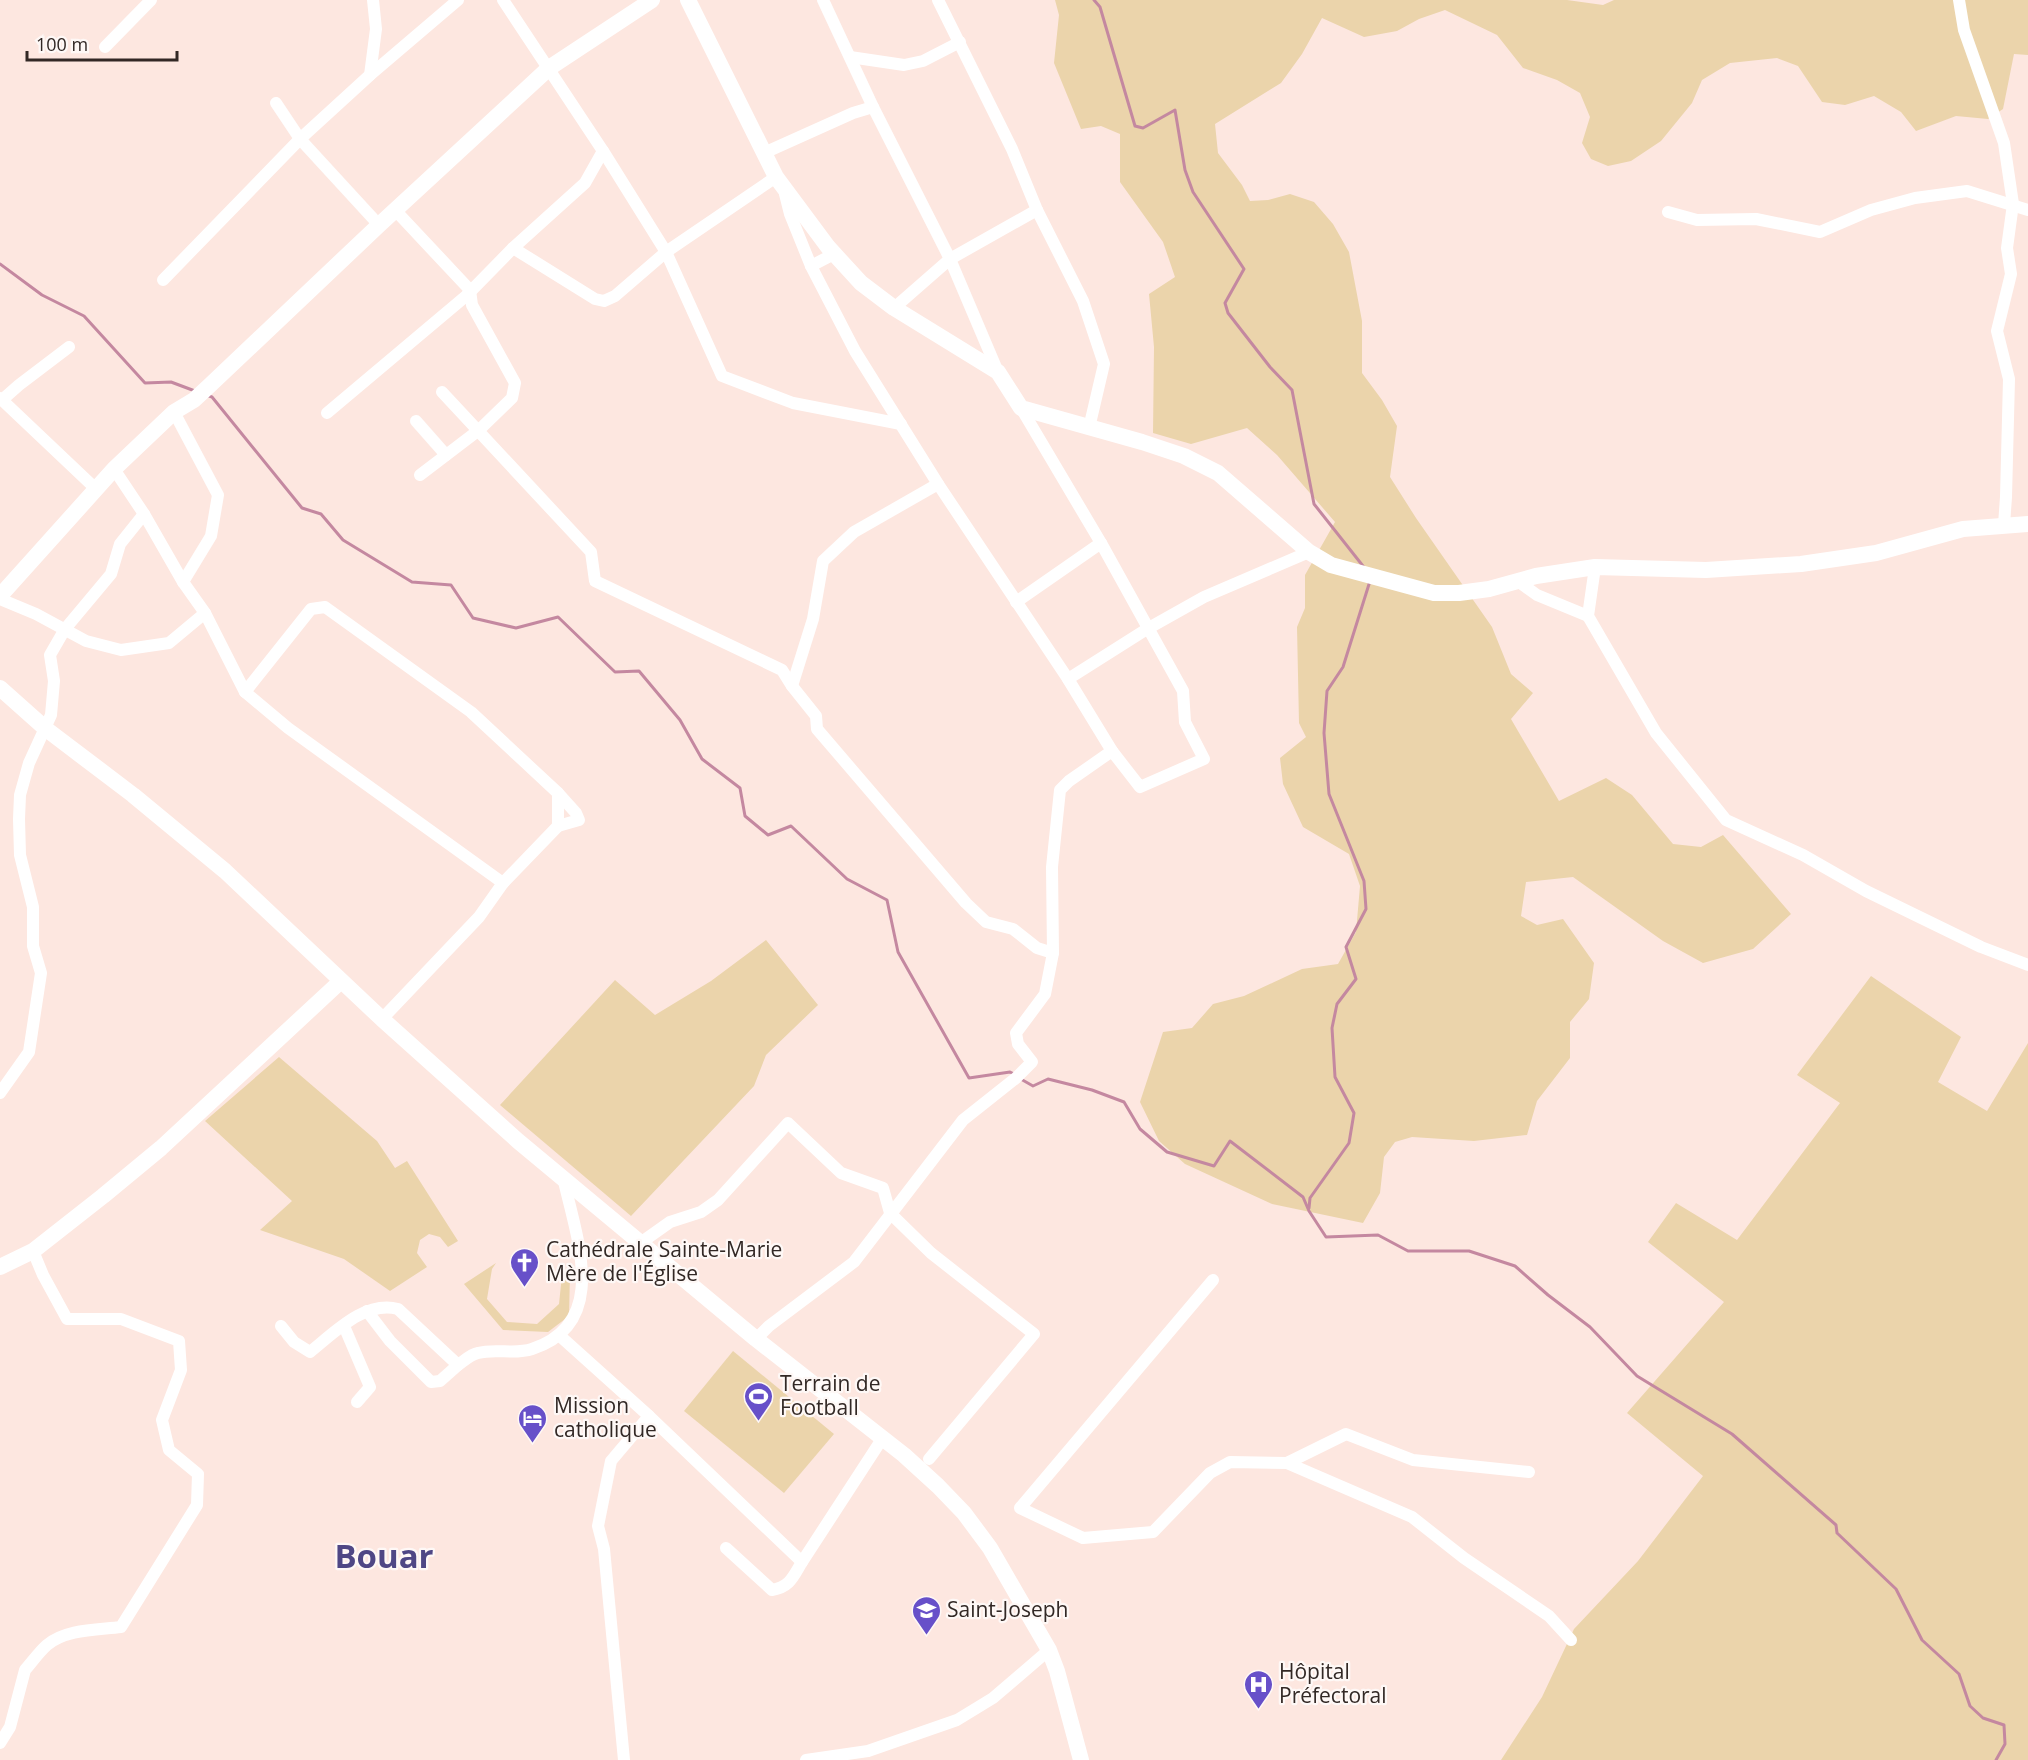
<svg xmlns="http://www.w3.org/2000/svg" width="2028" height="1760" font-family="'Open Sans',sans-serif">
<rect width="100%" height="100%" fill="#fde7e0"/>
<g fill="#ebd4ab">
<path d="M1055 0H1567L1603 5 1614 0H2028V55L2014 54 2003 109 1988 119 1956 116 1916 131 1901 112 1874 96 1845 105 1822 102 1798 66 1777 58 1730 63 1702 80 1692 103 1661 141 1631 161 1608 166 1591 159 1582 143 1590 117 1580 93 1557 80 1523 68 1497 35 1445 10 1419 19 1397 31 1364 37 1322 18 1302 54 1281 83 1215 124 1218 153 1242 185 1250 201 1268 200 1290 194 1314 202 1333 224 1349 252 1362 321V373L1382 400 1397 426 1390 477 1416 518 1492 627 1511 674 1533 693 1511 719 1559 801 1606 778 1632 795 1673 844 1701 847 1723 835 1791 914 1753 949 1703 963 1663 941 1573 877 1526 882 1521 916 1537 925 1563 919 1594 963 1589 999 1570 1022V1058L1537 1101 1527 1135 1474 1141 1412 1137 1395 1142 1384 1157 1380 1193 1363 1223 1272 1204 1185 1164 1159 1141 1140 1102 1163 1032 1192 1028 1213 1004 1244 996 1302 969 1338 964 1356 932 1360 886 1349 854 1303 827 1283 784 1280 758 1306 737 1299 723 1297 627 1305 608V575L1335 522 1277 455 1247 428 1191 444 1153 433 1154 347 1149 294 1175 277 1163 242 1120 182V134L1101 126 1081 129 1054 63 1059 15Z"/>
<path d="M766 940 818 1005 766 1055 754 1086 631 1216 500 1105 615 980 655 1015 711 981Z"/>
<path d="M1871 976 1961 1037 1938 1082 1987 1111 2028 1043V1760H1501L1542 1697 1574 1629 1638 1561 1703 1476 1627 1413 1724 1302 1648 1242 1676 1203 1737 1240 1840 1103 1797 1075Z"/>
<path d="M279 1057 377 1141 395 1168 407 1161 458 1241 448 1247 440 1237 429 1234 420 1240 417 1253 427 1267 390 1291 344 1259 260 1230 292 1201 205 1121Z"/>
<path d="M496 1263 492 1269 487 1299 507 1322 537 1324 559 1304 562 1275 570 1274 569 1316 548 1332 503 1330 464 1284Z"/>
<path d="M733 1351 834 1434 784 1493 684 1411Z"/>
</g>
<g fill="none" stroke-linecap="round" stroke-linejoin="round">
<g stroke="#c488a0" stroke-width="3">
<path d="M1094 0 1100 7 1135 126 1143 128 1175 110 1185 170 1193 192 1244 269 1225 303 1228 313 1270 367 1292 390 1314 504 1363 566"/>
<path d="M0 264 42 295 84 316 145 383 171 382 195 391"/>
<path d="M206 395 212 397 302 508 321 514 343 540 412 582 451 585 473 618 516 628 558 617 615 672 639 671 680 720 702 759 740 788 745 816 768 835 791 826 847 879 887 900 898 952 969 1078 1010 1072 1014 1074"/>
<path d="M1019 1078 1033 1086 1048 1079 1092 1090 1124 1102 1140 1129 1167 1152 1214 1166 1230 1141 1303 1197 1309 1211 1326 1237 1378 1235 1408 1251H1469L1515 1266 1548 1295 1590 1327 1637 1376 1732 1434 1836 1525 1837 1533 1896 1589 1922 1640 1959 1674 1970 1706 1983 1718 2004 1725 2005 1744 1996 1760"/>
<path d="M1309 1208 1310 1198 1349 1143 1354 1113 1335 1077 1332 1028 1337 1004 1356 979 1346 947 1366 909 1364 881 1329 794 1324 733 1327 691 1343 667 1370 581"/>
</g>
<g stroke="#fff" stroke-width="12">
<path d="M503 0 603 151 666 252 722 376 793 403 901 424"/>
<path d="M823 0 873 107 950 259 998 372"/>
<path d="M938 0 1012 149 1037 210 1083 301 1104 364 1089 428"/>
<path d="M1959 0 1964 30 2004 143 2013 204 2007 248 2011 274 1997 331 2009 379 2006 497 2004 525"/>
<path d="M105 47 151 0"/>
<path d="M850 57 904 65 923 61 960 42"/>
<path d="M370 75 376 29 373 0"/>
<path d="M276 103 300 139 379 225"/>
<path d="M764 153 853 113 873 107"/>
<path d="M785 194 790 214 811 266 855 351 938 484 1068 679 1112 751 1140 787 1204 759 1185 722 1183 691 1101 543 1021 408"/>
<path d="M395 210 470 290 472 305 515 383 512 398 479 430 420 475"/>
<path d="M1668 212 1697 220 1756 219 1820 232 1871 210 1915 198 1967 191 2028 210"/>
<path d="M513 248 595 299 604 301 615 296 666 252 776 177"/>
<path d="M811 266 834 254"/>
<path d="M163 280 300 139 370 75 458 0"/>
<path d="M894 308 950 259 1037 210"/>
<path d="M442 392 591 552 595 581 782 670 792 686 816 716 817 729 966 903 986 922 1013 929 1037 948 1053 953"/>
<path d="M0 398 96 489"/>
<path d="M2 400 19 385 69 347"/>
<path d="M174 412 218 495 211 536 183 582"/>
<path d="M327 413 466 296 513 248 585 183 603 151"/>
<path d="M416 421 446 455"/>
<path d="M114 469 144 514 183 582 205 613 245 692 288 728 503 883 479 917 382 1019"/>
<path d="M1595 567 1588 616 1656 733 1726 820 1803 855 1866 891 1981 947 2028 965"/>
<path d="M1519 582 1537 595 1588 616"/>
<path d="M0 599 36 614 86 641 121 650 169 643 205 613"/>
<path d="M1016 602 1101 543"/>
<path d="M1068 679 1147 629 1204 597 1309 552"/>
<path d="M792 686 813 619 823 561 854 532 938 484"/>
<path d="M245 692 311 609 325 607 471 712 558 793V826L503 883"/>
<path d="M558 793 576 813 579 820 558 826"/>
<path d="M0 1093 29 1052 41 973 33 946V907L20 855 19 819 20 795 29 763 51 715 54 681 50 655 65 629 111 574 120 544 144 514"/>
<path d="M639 1244 670 1222 701 1212 718 1200 788 1123 841 1173 883 1188 890 1213 931 1253 1034 1334 929 1459"/>
<path d="M1213 1280 1020 1508 1083 1538 1153 1532 1210 1473 1230 1462 1287 1463 1346 1434 1413 1460 1529 1472"/>
<path d="M367 1311 390 1341 431 1382 440 1381 458 1365"/>
<path d="M281 1326 294 1342 310 1352C334 1333 365 1300 398 1309L458 1365C464 1361 471 1354 478 1353 495 1348 515 1355 532 1349 611 1323 576 1237 563 1177"/>
<path d="M344 1326 370 1387 357 1402"/>
<path d="M560 1336 649 1416 802 1562 882 1439"/>
<path d="M756 1339 769 1326 854 1262 963 1120 1016 1078 1032 1062 1018 1044 1016 1033 1045 994 1053 953 1052 867 1060 790 1069 781 1112 751"/>
<path d="M1287 1463 1412 1517 1464 1558 1549 1616 1571 1640"/>
<path d="M726 1548 772 1590C790 1587 793 1577 802 1562"/>
<path d="M0 1743 10 1727 25 1670C32 1662 39 1652 47 1645 66 1629 97 1630 121 1627L197 1505 198 1474 169 1450 162 1420 181 1370 179 1341 121 1319H67L43 1275 33 1251"/>
<path d="M624 1760 604 1549 598 1526 611 1461 649 1416"/>
<path d="M806 1760 868 1751 957 1720 993 1698 1049 1650"/>
</g>
<g stroke="#fff" stroke-width="16">
<path d="M688 0 776 177 828 247 861 283 894 308 998 372 1021 408 1142 442 1184 456 1218 473 1309 552 1331 565 1434 593H1459L1489 589 1536 576 1595 567 1706 570 1801 564 1876 553 1963 529 2028 524"/>
<path d="M0 596 114 469 174 412 194 400 208 387 379 225 549 68 652 0"/>
<path d="M0 688 46 729 133 795 225 871 382 1019 518 1141 756 1339 904 1455 938 1486 964 1513 990 1548 1049 1650 1057 1671 1081 1760"/>
<path d="M0 1267 33 1251 103 1196 161 1148 341 981"/>
</g>
</g>
<defs>
<symbol id="church-pin" viewBox="-11 -11 22 30"><path d="M0 17L-7.5 6A9.5 9.5 0 1 1 7.5 6Z" fill="#6750c9" stroke="#fef8f6"/><path d="M-1.2-6h2.4v3.5h3.3v2.4h-3.3V6h-2.4V-.1h-3.3v-2.4h3.3Z" fill="#fff"/></symbol>
<symbol id="stadium-pin" viewBox="-11 -11 22 30"><path d="M0 17L-7.5 6A9.5 9.5 0 1 1 7.5 6Z" fill="#6750c9" stroke="#fef8f6"/><path d="M0-5a6.5 5 0 1 0 0 10a6.5 5 0 1 0 0-10ZM-3.5-1.8h7v3.6h-7Z" fill="#fff"/></symbol>
<symbol id="hotel-pin" viewBox="-11 -11 22 30"><path d="M0 17L-7.5 6A9.5 9.5 0 1 1 7.5 6Z" fill="#6750c9" stroke="#fef8f6"/><path d="M-6-4.5h1.5V1H6V5H4.5V3h-9V5H-6ZM-4 0a1.8 1.8 0 1 1 3.6 0ZM.5 0V-2.5h3Q6-2.5 6 0Z" fill="#fff"/></symbol>
<symbol id="school-pin" viewBox="-11 -11 22 30"><path d="M0 17L-7.5 6A9.5 9.5 0 1 1 7.5 6Z" fill="#6750c9" stroke="#fef8f6"/><path d="M0-5L7-2L0 1L-7-2ZM-4 1L0 2.5L4 1V4Q0 6-4 4Z" fill="#fff"/></symbol>
<symbol id="hospital-pin" viewBox="-11 -11 22 30"><path d="M0 17L-7.5 6A9.5 9.5 0 1 1 7.5 6Z" fill="#6750c9" stroke="#fef8f6"/><path d="M-5-5h3v3.5h4V-5h3V5h-3V1.5h-4V5h-3Z" fill="#fff"/></symbol>
</defs>
<g fill-rule="evenodd">
<use href="#church-pin" x="508" y="1246" width="33" height="45"/>
<use href="#stadium-pin" x="742" y="1380" width="33" height="45"/>
<use href="#hotel-pin" x="516" y="1402" width="33" height="45"/>
<use href="#school-pin" x="910" y="1594" width="33" height="45"/>
<use href="#hospital-pin" x="1242" y="1668" width="33" height="45"/>
</g>
<g text-anchor="middle" stroke-width="4.5" stroke-linejoin="round" paint-order="stroke">
<g font-size="21" fill="#322825" stroke="#fef8f6" text-anchor="start">
<text x="546" y="1257">Cathédrale Sainte-Marie<tspan x="546" dy="24">Mère de l'Église</tspan></text>
<text x="780" y="1391">Terrain de<tspan x="780" dy="24">Football</tspan></text>
<text x="554" y="1413">Mission<tspan x="554" dy="24">catholique</tspan></text>
<text x="947" y="1617">Saint-Joseph</text>
<text x="1279" y="1679">Hôpital<tspan x="1279" dy="24">Préfectoral</tspan></text>
</g>
<g font-size="33" font-weight="bold" fill="#4f4785" stroke="#fef8f6">
<text x="384" y="1568">Bouar</text>
</g>
</g>
<path d="M27 51v9h150v-9" fill="none" stroke="#322825" stroke-width="3"/>
<text x="36" y="51" font-size="18" fill="#322825" stroke="#fef8f6" stroke-width="4.5" paint-order="stroke">100 m</text>
</svg>
